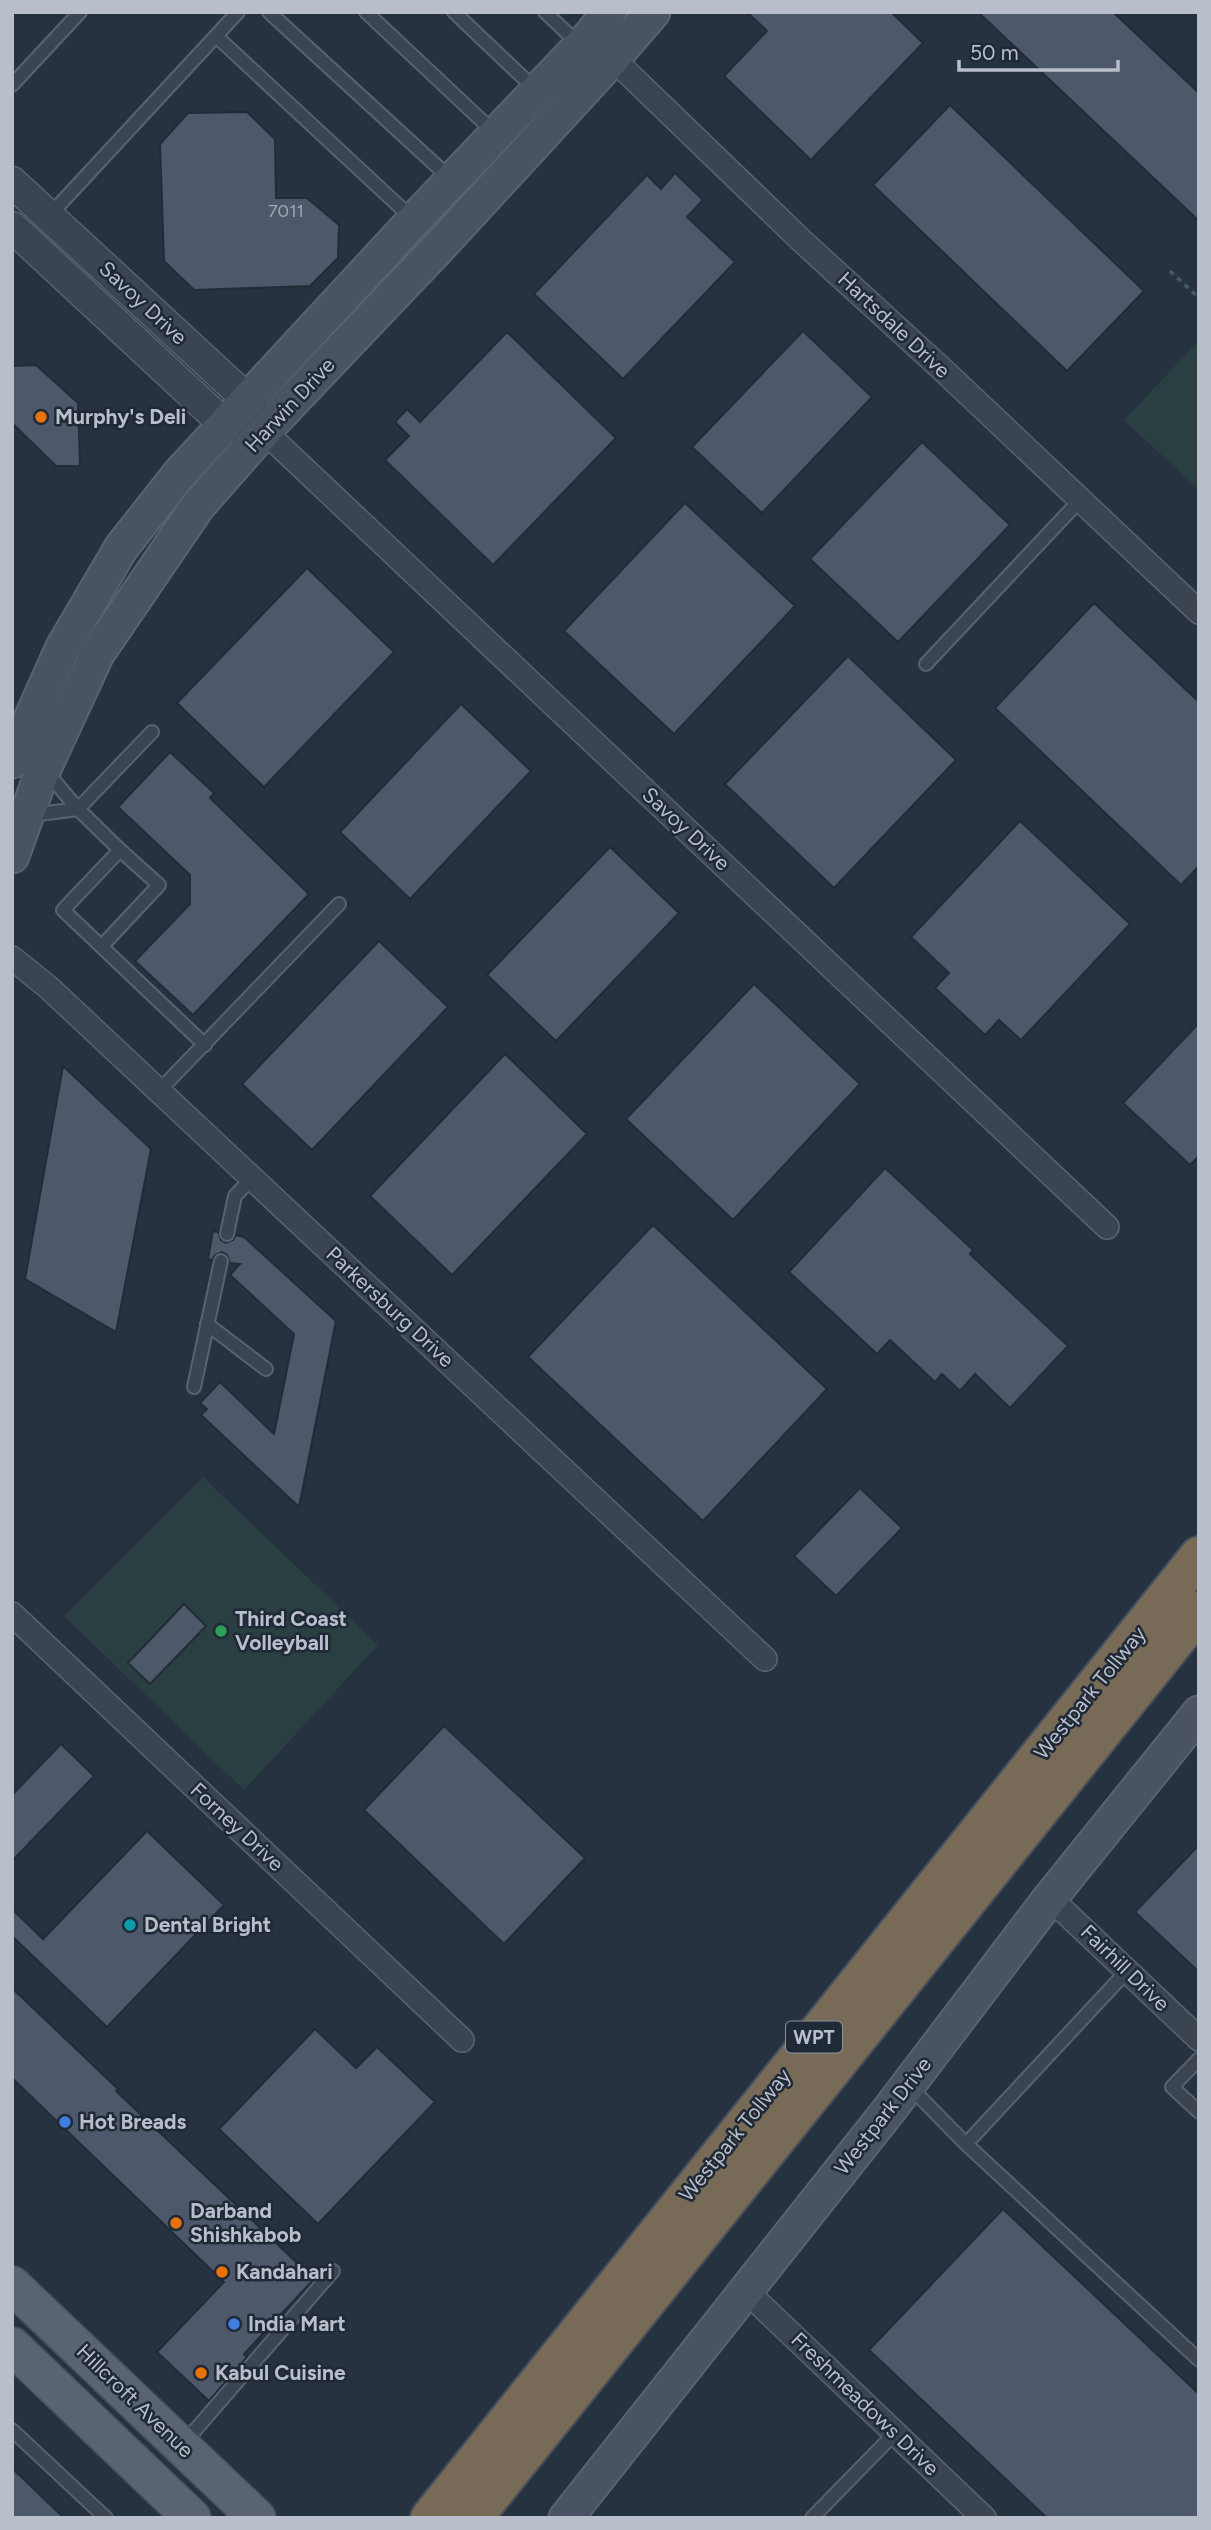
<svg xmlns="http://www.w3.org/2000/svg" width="1211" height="2530" font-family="Figtree,sans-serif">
<rect width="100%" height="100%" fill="#273241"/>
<g fill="#293f42">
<path d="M1199 341V490L1124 420Z"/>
<path d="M203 1477 378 1645 244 1790 64 1616Z"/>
</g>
<g fill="#4d596a" stroke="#222b38" stroke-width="2">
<path d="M747 12H891L923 43 811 160 724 76 767 31Z"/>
<path d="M978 12H1113L1199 93V221Z"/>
<path d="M950 105 1144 291 1067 371 873 185Z"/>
<path d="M247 112 275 139 276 198H307L339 225 338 258 310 286 194 290 164 261 160 144 188 113Z"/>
<path d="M675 173 703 200 687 217 735 262 623 379 534 294 647 175 661 189Z"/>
<path d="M803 331 872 397 762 513 692 447Z"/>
<path d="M507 332 616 438 493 565 385 460 409 436 395 422 407 409 420 422Z"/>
<path d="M36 365 78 403 80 466H56L12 423V366Z"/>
<path d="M922 442 1010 525 898 642 810 559Z"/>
<path d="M685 503 795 606 674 734 564 631Z"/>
<path d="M307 568 394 652 264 787 177 703Z"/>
<path d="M1094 603 1199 702V866L1181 885 995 708Z"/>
<path d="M848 656 956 760 834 888 725 784Z"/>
<path d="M461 704 531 771 410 899 340 832Z"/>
<path d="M170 752 214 793 210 798 309 894 193 1015 135 961 190 904V875L118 807Z"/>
<path d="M1020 821 1130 924 1021 1040 999 1020 985 1035 935 988 949 973 911 937Z"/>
<path d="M610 847 679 913 556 1041 487 975Z"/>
<path d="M379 941 448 1007 312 1150 242 1084Z"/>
<path d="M754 984 860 1084 733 1220 626 1119Z"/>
<path d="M1199 1023V1156L1190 1165 1123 1103Z"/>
<path d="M505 1054 587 1134 452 1275 370 1196Z"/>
<path d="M63 1066 151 1149 116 1332 25 1279Z"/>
<path d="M885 1168 973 1250 970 1254 1068 1346 1010 1408 975 1374 960 1391 942 1374 935 1382 890 1340 877 1354 789 1272Z"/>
<path d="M653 1225 827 1389 703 1521 528 1357Z"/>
<path d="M213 1231 218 1232 221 1240 226 1243 233 1240 236 1235 244 1237 336 1321 299 1507 201 1415 207 1409 200 1403 220 1382 274 1434 294 1334 230 1275 240 1264 230 1263 227 1255 222 1252 215 1255 212 1260 208 1259Z"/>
<path d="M860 1488 902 1528 836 1596 794 1556Z"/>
<path d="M184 1604 206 1626 150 1684 128 1663Z"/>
<path d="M444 1726 585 1858 504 1944 364 1810Z"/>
<path d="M61 1744 94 1776 12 1861V1795Z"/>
<path d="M147 1831 224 1905 107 2027 12 1936V1909L43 1939Z"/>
<path d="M1199 1845V1972L1135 1912Z"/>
<path d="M12 1988 118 2089 116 2091 314 2279 244 2354 247 2357 209 2401 157 2352 224 2282 12 2078Z"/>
<path d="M315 2029 356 2068 377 2047 435 2102 318 2224 219 2129Z"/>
<path d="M1003 2209 1199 2394V2518H1047L869 2350Z"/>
<path d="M12 2468 64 2518H12Z"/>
</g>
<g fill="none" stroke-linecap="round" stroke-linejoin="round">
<defs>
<g id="service">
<path d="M269 12 452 180"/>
<path d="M366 12 496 134"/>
<path d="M454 12 535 89"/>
<path d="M545 12 581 46"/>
<path d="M216 36 414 220"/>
<path d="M12 85 80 12"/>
<path d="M49 216 238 12"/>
<path d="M926 664 1080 500"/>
<path d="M45 770 78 809 120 850 63 910 205 1045"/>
<path d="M31 815 78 809 152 732"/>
<path d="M102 946 159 885 120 850"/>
<path d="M159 1091 339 904"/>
<path d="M227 1234 235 1196 252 1178"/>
<path d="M207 1324 266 1369"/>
<path d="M194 1387 221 1261"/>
<path d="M1199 2059 1172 2087 1199 2112"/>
<path d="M908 2085 966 2144 1199 2360"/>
<path d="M966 2144 1127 1971"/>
<path d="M12 2430 106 2518"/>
<path d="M184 2443 333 2271"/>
<path d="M812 2518 895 2433"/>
</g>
<g id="minor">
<path d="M603 49 803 242 944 371 1199 612"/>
<path d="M264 431 1107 1227"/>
<path d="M12 958 48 987 765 1659"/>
<path d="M12 1614 462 2040"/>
<path d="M1050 1898 1199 2039"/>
<path d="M746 2291 984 2518"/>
</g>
<g id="tertiary">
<path d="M12 182 248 400 259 422"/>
<path d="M12 227 224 424 247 428"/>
</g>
<g id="secondary">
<path d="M12 761 63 647 121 548 180 473 414 220 590 36 609 12"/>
<path d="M12 856 41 775 97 654 198 506 264 431 440 246 613 58 653 12"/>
<path d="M566 2518 889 2110 1050 1898 1199 1713"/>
</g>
<g id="primary">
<path d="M12 2285 257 2518"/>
<path d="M12 2346 192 2518"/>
</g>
<g id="motorway">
<path d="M430 2518 1199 1556"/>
<path d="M473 2518 1199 1611"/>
</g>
</defs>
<use href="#service" stroke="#59626e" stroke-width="16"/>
<use href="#minor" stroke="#59626e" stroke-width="26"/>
<use href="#tertiary" stroke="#59626e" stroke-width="33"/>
<use href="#secondary" stroke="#59626e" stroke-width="37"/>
<use href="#primary" stroke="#454d5a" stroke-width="40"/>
<use href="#motorway" stroke="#464f5b" stroke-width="42"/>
<path stroke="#475c5f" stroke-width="3.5" stroke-dasharray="5 5" stroke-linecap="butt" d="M1170 271 1199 298"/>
<use href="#service" stroke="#3b4451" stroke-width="12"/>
<use href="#minor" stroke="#3b4451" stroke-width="23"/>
<use href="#tertiary" stroke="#3b4451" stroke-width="30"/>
<use href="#secondary" stroke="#495364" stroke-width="33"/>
<use href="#primary" stroke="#596371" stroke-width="37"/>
<use href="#motorway" stroke="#776b58" stroke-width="38"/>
</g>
<g fill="#e8710a" stroke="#202936" stroke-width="2.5">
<circle cx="41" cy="417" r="7"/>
<circle cx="176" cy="2223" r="7"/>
<circle cx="222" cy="2272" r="7"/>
<circle cx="201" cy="2373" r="7"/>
</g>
<circle fill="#2e9e5b" stroke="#202936" stroke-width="2.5" cx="221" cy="1631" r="7"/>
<circle fill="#0f9aa8" stroke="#202936" stroke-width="2.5" cx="130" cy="1925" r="7"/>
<g fill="#3f7fe0" stroke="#202936" stroke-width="2.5">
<circle cx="65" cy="2122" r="7"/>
<circle cx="234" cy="2324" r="7"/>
</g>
<g text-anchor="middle" stroke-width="5" stroke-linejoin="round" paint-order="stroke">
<g font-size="18" fill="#9da6b3">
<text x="286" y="217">7011</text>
</g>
<rect fill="#202936" stroke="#8a929e" stroke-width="2" x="786" y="2021.5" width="56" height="31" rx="5"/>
<g font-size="19" font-weight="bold" fill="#b8bfcb">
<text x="814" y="2044">WPT</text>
</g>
<g font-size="21" fill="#b8bfcb" stroke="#202936">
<text transform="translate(143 303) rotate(43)" y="7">Savoy Drive</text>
<text transform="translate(894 325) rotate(43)" y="7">Hartsdale Drive</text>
<text transform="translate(290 405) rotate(-47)" y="7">Harwin Drive</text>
<text transform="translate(686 829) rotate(43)" y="7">Savoy Drive</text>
<text transform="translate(390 1307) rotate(43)" y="7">Parkersburg Drive</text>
<text transform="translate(1090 1693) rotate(-51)" y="7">Westpark Tollway</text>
<text transform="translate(237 1827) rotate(43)" y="7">Forney Drive</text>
<text transform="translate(1125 1968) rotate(44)" y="7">Fairhill Drive</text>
<text transform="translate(883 2116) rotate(-52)" y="7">Westpark Drive</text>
<text transform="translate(735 2135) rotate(-51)" y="7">Westpark Tollway</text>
<text transform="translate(135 2401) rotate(44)" y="7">Hillcroft Avenue</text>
<text transform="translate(865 2404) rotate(44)" y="7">Freshmeadows Drive</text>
</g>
<g font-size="21" font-weight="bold" fill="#b8bfcb" stroke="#202936" text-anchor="start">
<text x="55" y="424">Murphy's Deli</text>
<text x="235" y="1626">Third Coast<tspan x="235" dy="24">Volleyball</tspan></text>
<text x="144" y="1932">Dental Bright</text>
<text x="79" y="2129">Hot Breads</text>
<text x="190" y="2218">Darband<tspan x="190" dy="24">Shishkabob</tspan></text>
<text x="236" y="2279">Kandahari</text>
<text x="248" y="2331">India Mart</text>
<text x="215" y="2380">Kabul Cuisine</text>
</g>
</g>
<rect width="1211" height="2530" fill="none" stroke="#b8bfcb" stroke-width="28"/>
<path d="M959 60v10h159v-10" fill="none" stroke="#b8bfcb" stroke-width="3.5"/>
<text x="970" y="60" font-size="21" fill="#b8bfcb" stroke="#202936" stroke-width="5" paint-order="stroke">50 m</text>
</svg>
